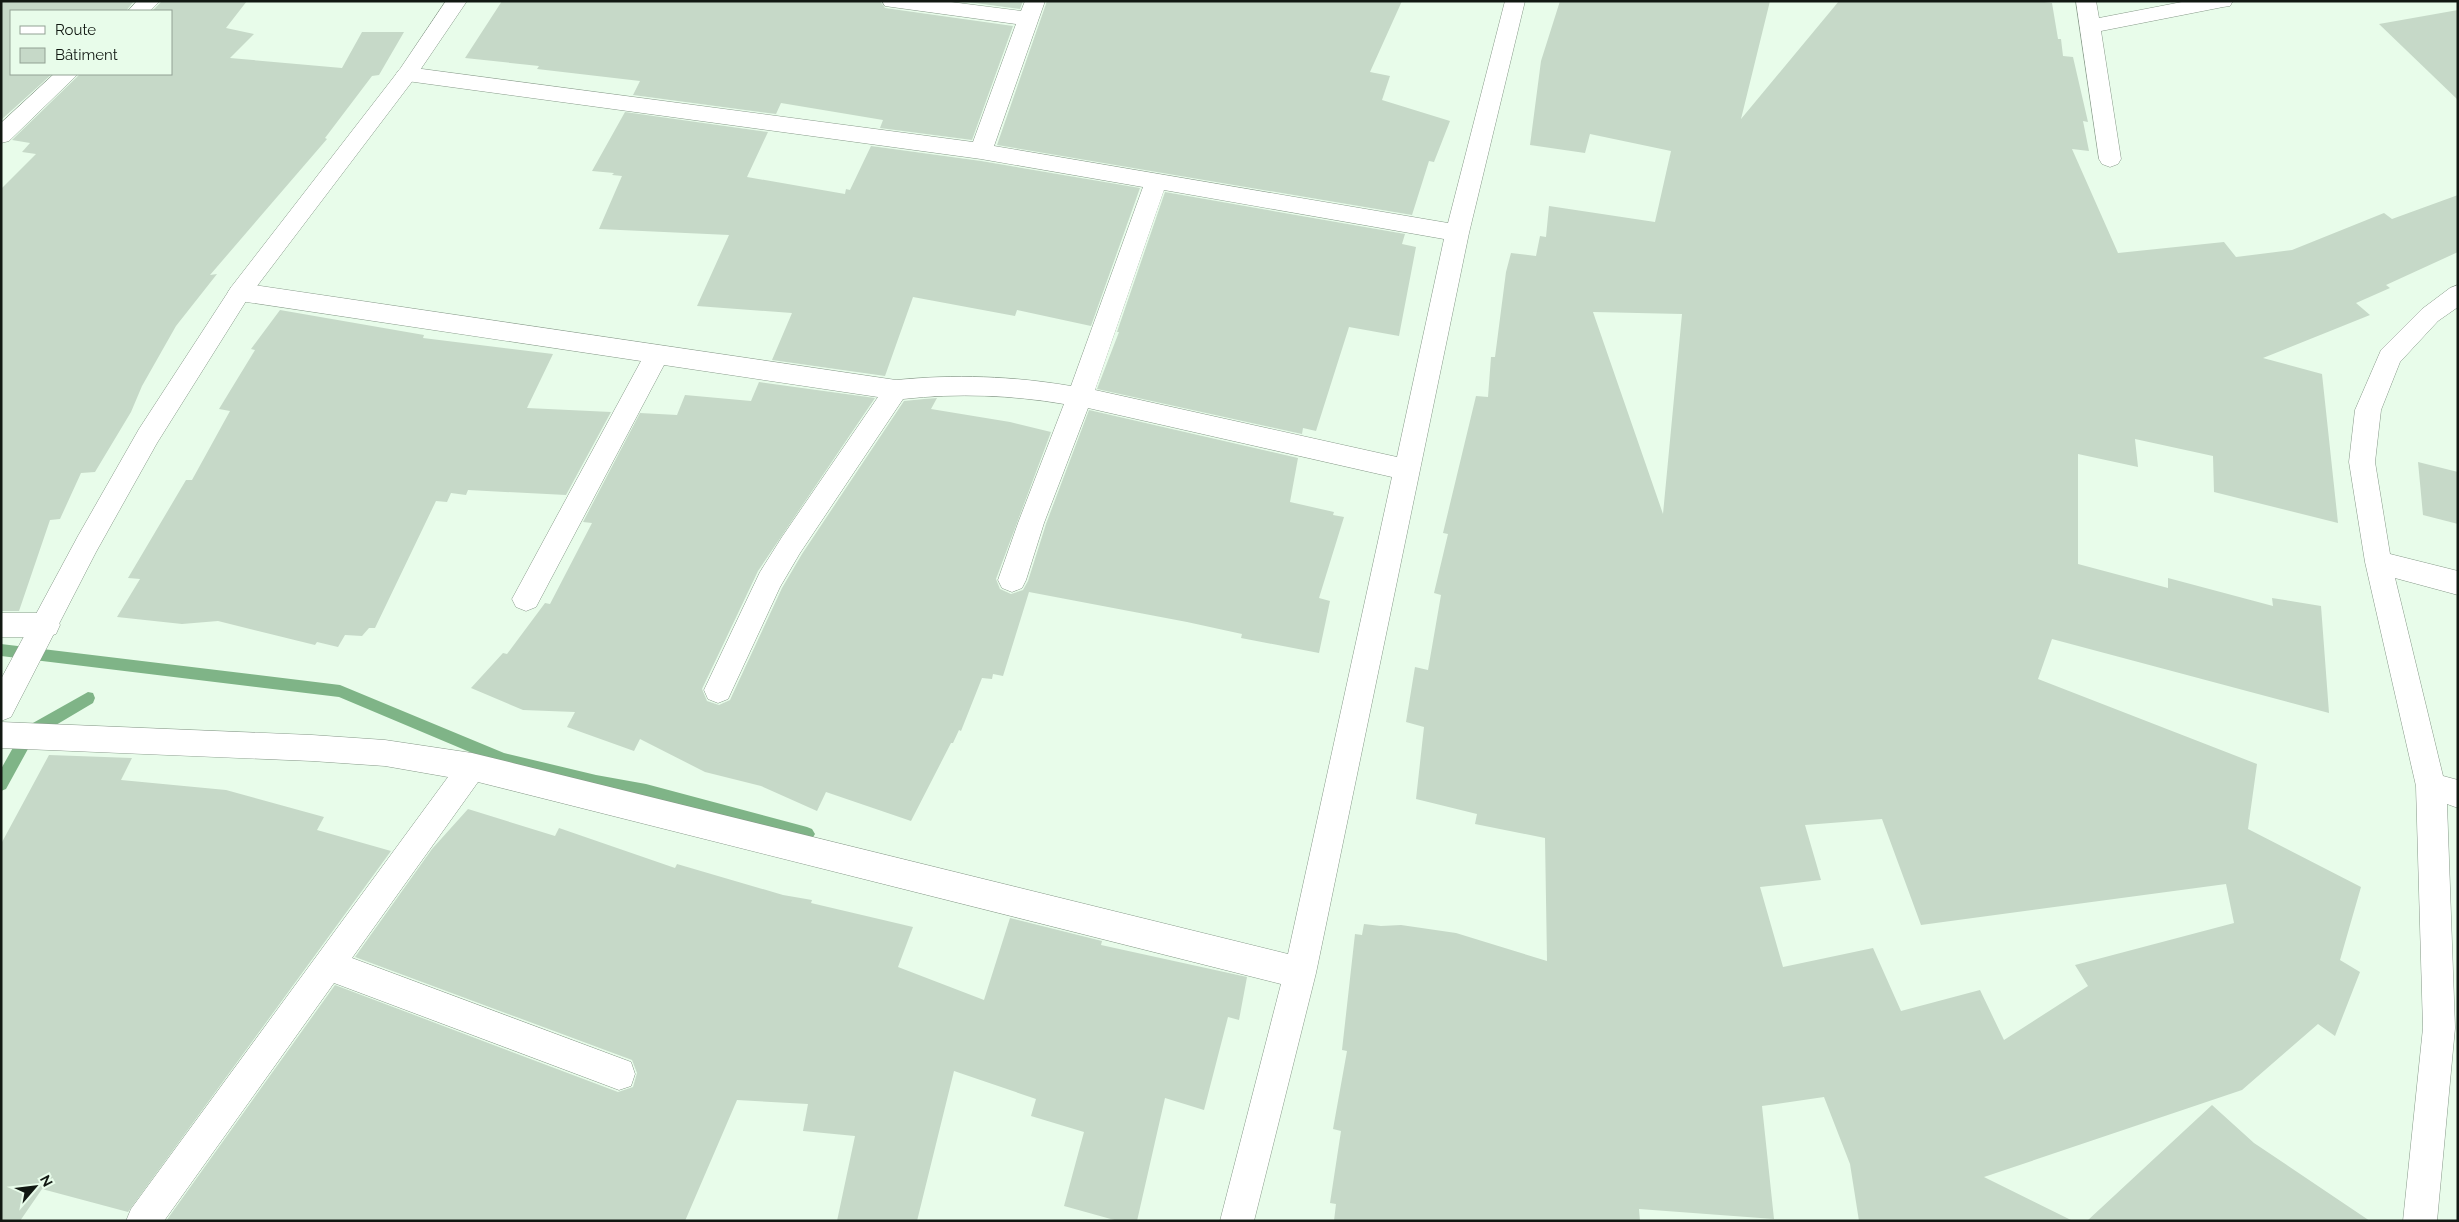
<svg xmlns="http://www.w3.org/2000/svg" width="2459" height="1222" font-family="Raleway,sans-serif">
<rect width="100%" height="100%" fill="#e8fcea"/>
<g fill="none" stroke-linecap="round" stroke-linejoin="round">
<g fill="#7fb487" fill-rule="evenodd">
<path d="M1 644 340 685 504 753 596 775 646 784 807 827 812 829 815 834 812 839 807 841 646 798 596 789 503 766 339 697 1 656Z"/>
<path d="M88 692 93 693 95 698 93 703 34 738 6 789 1 791V769L24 728Z"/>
</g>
</g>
<g fill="#c6d9c8" fill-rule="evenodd">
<path d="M1 1H134L126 11H11V74H52L1 120Z"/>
<path d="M162 1H247L226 28 254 34 230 58 342 68 362 32H404L379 75 372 76 325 138 327 139 210 275 217 274 176 326 142 386 131 412 95 472 81 473 60 519 50 520 19 611H1V189L36 154 22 152 30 143 12 140 80 74H171V11H152Z"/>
<path d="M502 1H880L885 8 1013 26 972 140 880 128 883 120 781 103 776 114 633 95 640 81 537 69 539 66 465 58Z"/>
<path d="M960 1H1023L1020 9Z"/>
<path d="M1047 1H1402L1370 72 1390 76 1382 100 1450 121 1434 162 1429 161 1412 215 997 145Z"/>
<path d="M1560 1H1770L1741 119 1839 1H2037L2052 3 2058 39H2061L2063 56 2073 57 2088 122 2083 121 2089 151 2072 149 2118 253 2224 242 2236 257 2292 250 2384 213 2392 219 2458 195V252L2386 285 2390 288 2356 303 2370 315 2263 358 2322 374 2338 523 2214 492 2213 456 2135 439 2138 467 2078 454V564L2168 588V578L2273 606 2272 598 2321 606 2329 713 2052 639 2038 679 2257 764 2248 829 2361 887 2340 960 2360 972 2335 1036 2318 1024 2242 1090 1984 1177 2073 1221H1859L1850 1164 1824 1097 1762 1106 1774 1219 1639 1209 1640 1221H1334L1336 1204 1330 1203 1341 1131 1333 1129 1347 1051 1342 1050 1355 934 1362 935 1364 924 1381 926 1401 925 1456 933 1547 961 1545 838 1475 824 1477 814 1416 799 1424 727 1406 722 1415 667 1428 670 1441 595 1434 593 1448 534 1443 533 1476 396 1488 397 1491 357H1495L1506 272 1511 253 1536 256 1540 236 1546 237 1549 206 1655 222 1671 151 1590 134 1585 153 1530 145 1541 61ZM1593 312 1682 314 1663 514ZM1882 819 1921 925 2226 884 2234 923 2075 965 2088 986 2004 1040 1980 990 1901 1011 1873 948 1783 967 1760 887 1821 880 1805 825Z"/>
<path d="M2458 10V100L2379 24Z"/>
<path d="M625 112 768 132 747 177 845 194 846 189 850 190 871 146 981 161 1140 188 1091 326 1017 310 1015 316 913 297 885 376 772 360 792 313 697 306 729 235 599 229 622 176 612 175 614 173 592 171Z"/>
<path d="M1165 192 1405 234 1402 244 1416 247 1399 336 1349 327 1316 431 1303 428 1302 434 1097 389 1119 332H1117Z"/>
<path d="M280 310 424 335 423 338 553 354 527 408 611 412 566 495 468 490 466 495 451 493 447 502 436 501 375 628H369L362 636 345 635 338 647 317 642 315 645 218 621 182 624 117 617 140 579 128 578 186 480H192L230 411 219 409 255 350 251 349Z"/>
<path d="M759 382 875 398 758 571 702 689 707 701 719 705 730 700 782 588 802 554 904 401 924 399 937 398 931 409 1010 422 1051 432 996 579 1000 589 1011 594 1023 590 1028 581 1046 524 1089 410 1298 458 1290 502 1334 512 1333 515 1344 517 1319 598 1330 601 1319 653 1241 638 1242 634 1187 622 1029 592 1003 676 993 674 992 679 982 678 961 731 959 730 953 743H951L911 821 826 792 817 811 761 786 705 772 640 739 634 751 567 727 575 712 523 710 471 688 503 653 507 654 545 603 550 604 592 523 583 522 640 413 677 415 685 395 751 401Z"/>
<path d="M2418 462 2458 472V524L2423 515Z"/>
<path d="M49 755 132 758 121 780 226 790 324 817 317 830 391 851 128 1212 42 1189 20 1221H1V844Z"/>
<path d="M468 809 555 836 559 828 675 868 677 864 783 895 812 900 811 903 913 927 898 967 984 1000 1010 918 1102 941 1101 945 1247 977 1239 1020 1228 1017 1204 1110 1165 1098 1137 1221H1118L1064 1206 1084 1132 1031 1116 1036 1099 954 1071 917 1221H837L855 1136 803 1131 808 1104 737 1100 685 1221H166L335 985 618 1092 633 1087 637 1073 632 1060 355 957 432 849Z"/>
<path d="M2212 1105 2254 1143 2370 1221H2087Z"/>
</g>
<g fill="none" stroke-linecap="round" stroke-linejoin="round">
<defs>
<g id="street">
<path d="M137 1H160L150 11H128Z"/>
<path d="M882 1H943L1021 11 1025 1H1045L994 146 1448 223 1505 1H1525L1469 233 1316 973 1254 1221H1220L1281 984 478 782 352 958 631 1062 635 1074 631 1086 619 1090 334 983 164 1221H126L131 1209 448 777 385 766 312 761 1 748V722L312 735 385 740 472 753 1288 954 1392 477 1088 408 1044 523 1026 580 1022 588 1012 592 1002 588 998 580 1018 523 1064 404C1011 395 958 393 903 399L800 553 780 587 728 699 718 703 708 699 704 690 760 572 782 537 878 397 664 365 536 607 526 611 516 607 512 599 641 361 240 301 232 298 228 292 232 286 240 283 896 380C955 374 1012 376 1071 386L1143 187 981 159 407 81 400 79 396 74 400 69 407 67 973 142 1016 24 892 7 885 6ZM1164 190 1444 239 1397 457 1095 390Z"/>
<path d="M2076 1H2096L2099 18 2187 1H2233L2230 6 2223 7 2101 31 2121 159 2118 164 2110 167 2102 164 2099 159Z"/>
<path d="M54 74H78L9 141 1 143V123Z"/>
<path d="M2458 285V307L2438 321 2400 362 2381 410 2375 462 2390 554 2458 571V595L2395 578 2443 776 2458 780V808L2447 804 2455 1028 2437 1221H2403L2423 1028 2416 786 2365 562 2349 462 2355 410 2381 350 2422 309 2450 288Z"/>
<path d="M1 613H46L56 616 60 625 56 634 46 637H1Z"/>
</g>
<path id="secondary" d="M446 1H467L414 79 248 298 157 443 96 552 11 717 1 721V679L78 536 139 429 232 286 400 69Z"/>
</defs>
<use href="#street" stroke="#879989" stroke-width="1"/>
<use href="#secondary" stroke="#879989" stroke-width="1"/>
<use href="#street" fill="#fff" fill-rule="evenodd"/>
<use href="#secondary" fill="#fff" fill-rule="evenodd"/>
</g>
<rect width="2459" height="1222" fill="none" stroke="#111812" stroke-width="5"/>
<rect x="10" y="10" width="162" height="65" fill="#e8fcea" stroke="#92a194"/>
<rect x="20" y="26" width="25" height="8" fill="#ffffff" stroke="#92a194"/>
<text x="55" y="35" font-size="15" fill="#111812">Route</text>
<rect x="20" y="48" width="25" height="15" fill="#c6d9c8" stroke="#92a194"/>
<text x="55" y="60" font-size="15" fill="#111812">Bâtiment</text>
<g transform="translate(35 1187) rotate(62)" stroke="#e8fcea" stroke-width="4" paint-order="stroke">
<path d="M0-4L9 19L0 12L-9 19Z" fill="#111812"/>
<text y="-8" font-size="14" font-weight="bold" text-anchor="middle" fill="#111812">N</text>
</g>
</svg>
